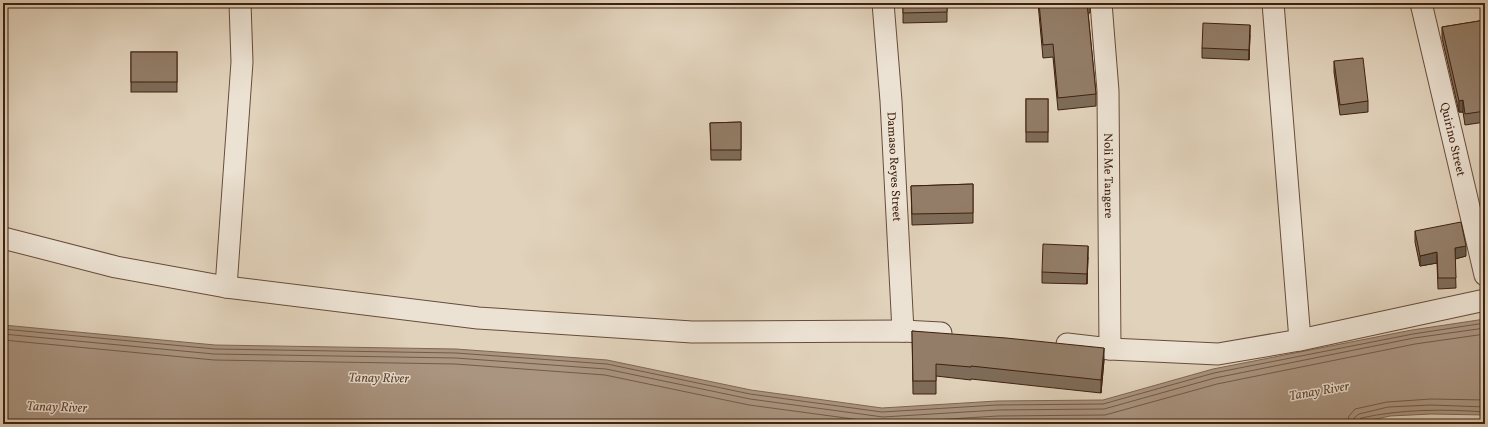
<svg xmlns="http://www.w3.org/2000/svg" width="1488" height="427" font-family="Vollkorn,serif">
<rect width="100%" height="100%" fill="#e1d2bb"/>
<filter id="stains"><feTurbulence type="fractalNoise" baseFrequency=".005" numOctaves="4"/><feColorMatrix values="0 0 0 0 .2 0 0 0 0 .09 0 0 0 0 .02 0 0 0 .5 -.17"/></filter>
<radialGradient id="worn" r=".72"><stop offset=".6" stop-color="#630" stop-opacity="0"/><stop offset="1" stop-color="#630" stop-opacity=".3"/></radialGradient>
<path fill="#aa9581" stroke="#7f6653" d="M1485 319V415L1431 414 1390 416 1354 424H3V325L215 345 456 349 607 360 751 390 882 408 997 401 1103 400 1213 369 1412 330Z"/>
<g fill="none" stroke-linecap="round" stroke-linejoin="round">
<g stroke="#745a48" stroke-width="1">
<path d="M3 329 215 349 456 353 607 364 750 394 882 412 997 405 1103 404 1214 373 1413 334 1485 323"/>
<path d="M3 334 214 354 456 358 606 369 750 399 883 417 998 410 1104 409 1215 378 1414 338 1485 328"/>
<path d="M3 340 214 360 455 364 605 375 749 405 883 423 998 416 1105 415 1217 384 1415 344 1485 334"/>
<path d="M1347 424 1349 416 1355 409 1387 402 1431 399 1485 400"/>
<path d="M1353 424 1354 418 1359 414 1388 407 1431 405 1485 407"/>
<path d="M1358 424 1359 420 1361 418C1402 409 1444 409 1485 412"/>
</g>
<defs>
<g id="minor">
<path id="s1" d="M883 3 891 101 903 331"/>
<path id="s2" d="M1101 3 1108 91 1110 349"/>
<path d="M1273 3 1300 340"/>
<path id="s3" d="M1421 3 1485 275"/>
<path d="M3 238 116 267 226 287 478 318 692 332 903 331 941 333"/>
<path d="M226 287 242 62 240 3"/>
<path d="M1067 344 1110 349 1218 354 1300 340 1485 300"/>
</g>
</defs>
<use href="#minor" stroke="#684c3a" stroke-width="23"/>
<use href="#minor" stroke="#ece2d3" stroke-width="21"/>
</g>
<g fill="#7e6c59" stroke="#3f200f">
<path d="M903 3H947V22L903 23Z"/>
<path d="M1038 3H1090V13H1088L1096 94V106L1058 110 1053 57 1043 58Z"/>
<path d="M1485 20V122L1465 125 1463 112H1459L1442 38V27Z"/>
<path d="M1250 35 1249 60 1202 58V48Z"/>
<rect x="131" y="52" width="46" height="40"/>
<path d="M1334 61 1368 101V112L1340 115 1334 72Z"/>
<rect x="1026" y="99" width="22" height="43"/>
<path d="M741 122V160H711L710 123Z"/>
<path d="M973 184V223L912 225 911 186Z"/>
<path d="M1415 231 1466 256 1455 259 1456 288 1438 289 1437 263 1420 266 1415 242Z"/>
<path d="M1088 257 1087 284 1042 283V272Z"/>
<path d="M912 331 1104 360 1101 393 971 379V380L936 376V394H913Z"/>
</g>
<g fill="#675849" stroke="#3f200f">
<path d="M1250 25V35L1249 60V50Z"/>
<path d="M1463 100V112H1459V101Z"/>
<path d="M1088 246V257L1087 284V274Z"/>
<path d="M1466 246V256L1455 259V248Z"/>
<path d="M1437 252V263L1420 266V256Z"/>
<path d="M1104 348V360L1101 393V380Z"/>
</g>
<g fill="#937d68" stroke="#3f200f">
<path d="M903 3H947V12L903 13Z"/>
<path d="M1039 3H1087L1096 94 1058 98 1053 44 1043 45Z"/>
<path d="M1485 20V111L1465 114 1463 100 1459 101 1442 27Z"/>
<path d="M1203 23 1250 25 1249 50 1202 48Z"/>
<rect x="131" y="52" width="46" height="30"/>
<path d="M1363 58 1368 101 1340 105 1334 61Z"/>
<rect x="1026" y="99" width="22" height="33"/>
<path d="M741 122V150H711L710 123Z"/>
<path d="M973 184V213L912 214 911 186Z"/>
<path d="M1461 222 1466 246 1455 248 1456 278H1438L1437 252 1420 256 1415 231Z"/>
<path d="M1043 244 1088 246 1087 274 1042 272Z"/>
<path d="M912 331 1006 338 1104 348 1101 380 971 366V367L936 364V381H913Z"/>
<path d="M1408 422V424H1372Z"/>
</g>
<g text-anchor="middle" stroke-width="3" stroke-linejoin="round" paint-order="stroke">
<g font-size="12" fill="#3f200f" stroke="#ece2d3">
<text dy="4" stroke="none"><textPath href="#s3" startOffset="140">Quirino Street</textPath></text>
<text dy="4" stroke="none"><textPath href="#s1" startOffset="164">Damaso Reyes Street</textPath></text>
<text dy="4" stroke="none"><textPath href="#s2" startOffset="173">Noli Me Tangere</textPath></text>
</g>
<g font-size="13" font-style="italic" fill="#5f4331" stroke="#ece2d3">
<text transform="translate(379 377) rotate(1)" y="5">Tanay River</text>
<text transform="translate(1319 390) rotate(-10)" y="5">Tanay River</text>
<text transform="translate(57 406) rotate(2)" y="5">Tanay River</text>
</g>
</g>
<rect width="1488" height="427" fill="none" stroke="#e1d2bb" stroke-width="16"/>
<rect x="4" y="4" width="1480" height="419" fill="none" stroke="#3f200f" stroke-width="2"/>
<rect x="8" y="8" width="1472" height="411" fill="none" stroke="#3f200f"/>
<rect width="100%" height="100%" filter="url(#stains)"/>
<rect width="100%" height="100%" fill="url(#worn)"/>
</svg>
